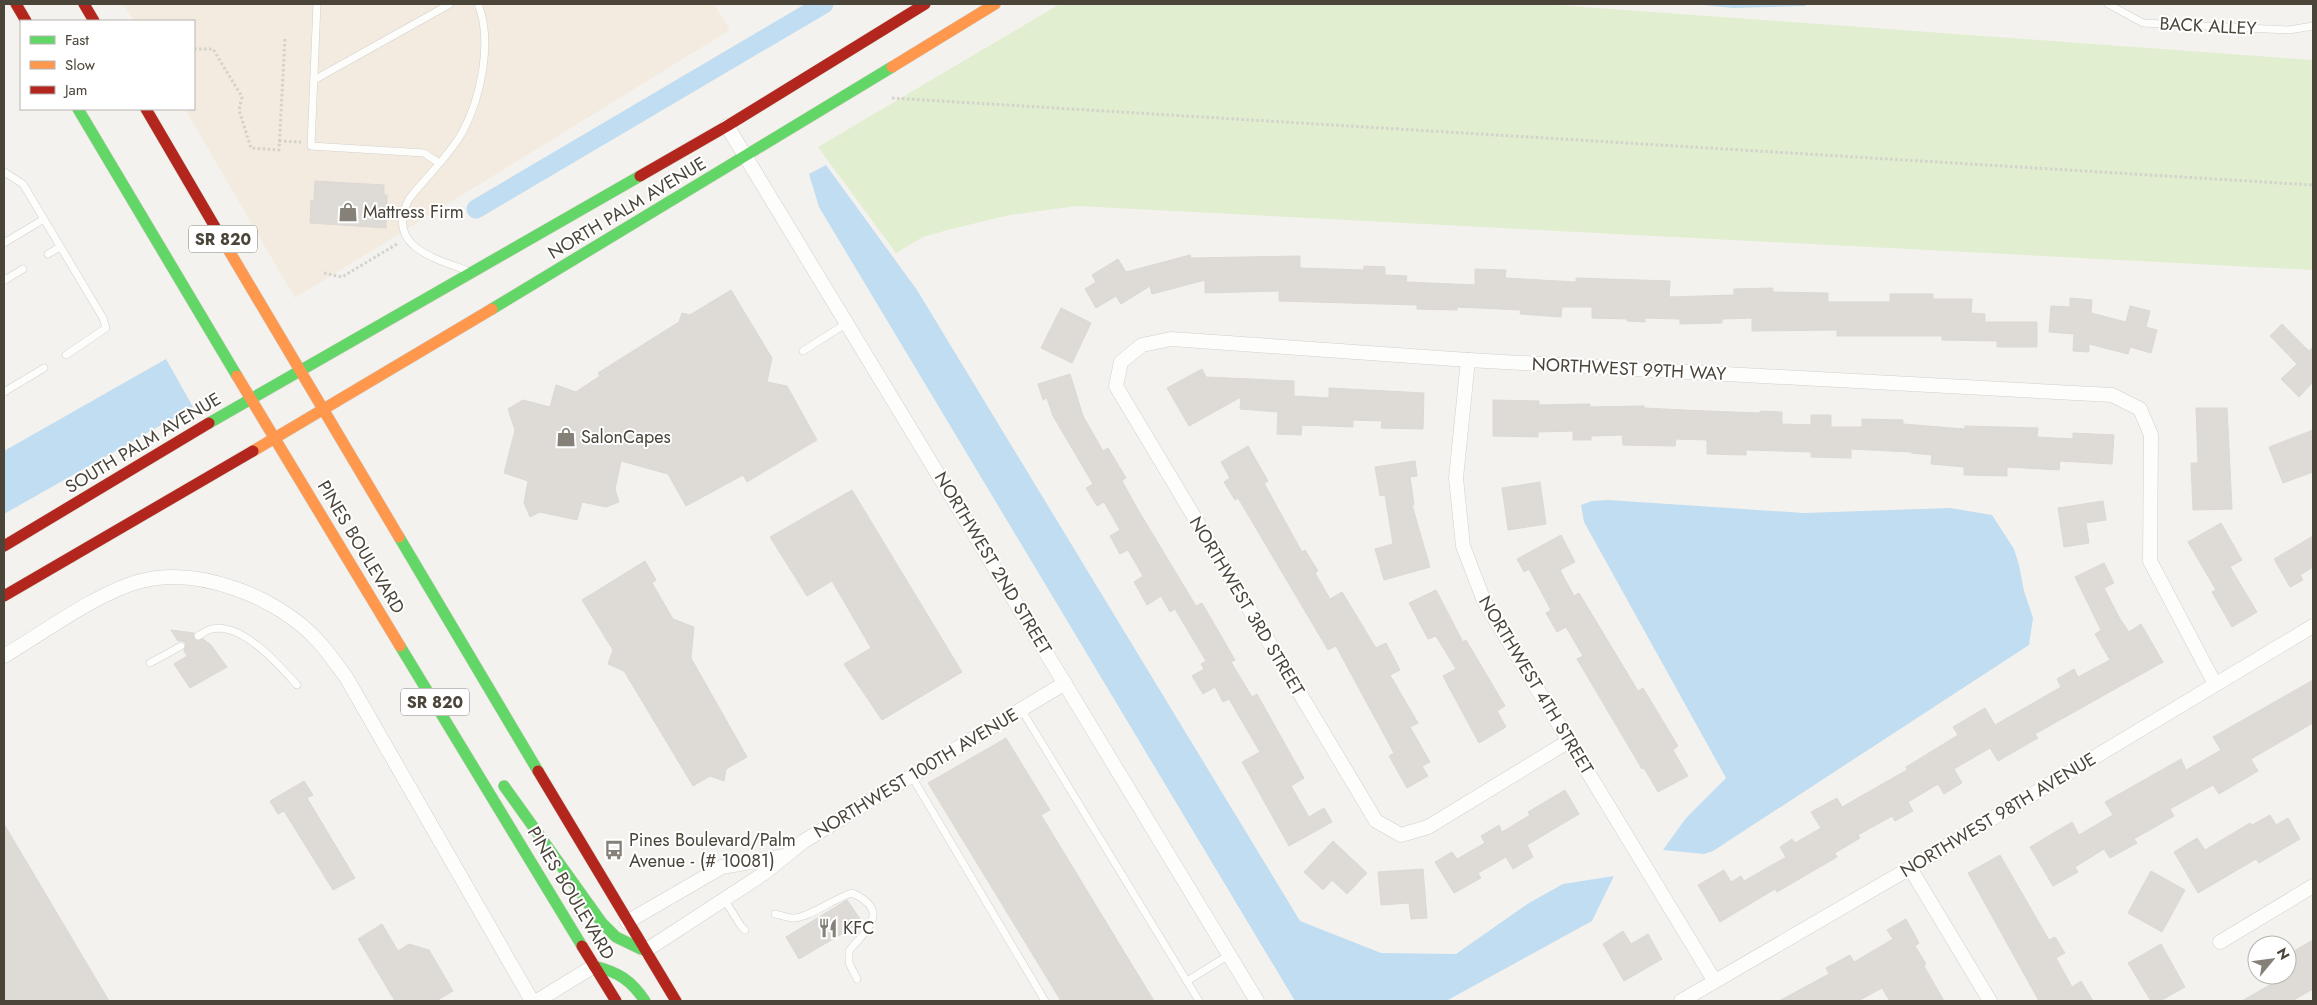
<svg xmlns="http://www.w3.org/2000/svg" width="2317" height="1005" font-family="Jost,sans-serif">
<rect width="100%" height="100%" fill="#f4f2ee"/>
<path fill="#f3ebdf" d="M123 4H714L730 30 295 298 185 109H194V21H134Z"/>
<path fill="#e1eecf" d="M1060 4H1543L2313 60V270L1077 206 1010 215 951 229 923 237 896 253 818 147Z"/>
<g fill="#c0ddf1">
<path d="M1693 4H1807L1805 6 1733 8Z"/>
<path d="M826 165 917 290 1300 921 1381 953 1456 954 1529 903 1563 884 1614 876 1592 921 1446 1001H1295L819 207 809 174Z"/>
<path d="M166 359 193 407 4 514V451Z"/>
<path d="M1608 500 1804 513 1950 508 1992 515 2014 549 2019 565 2024 591 2033 618 2029 645 1713 851 1704 854 1663 850 1686 818 1726 778 1584 522 1581 505 1592 501Z"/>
</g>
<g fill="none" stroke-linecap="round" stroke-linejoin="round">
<path stroke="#c0ddf1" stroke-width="19" d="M476 209 824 4"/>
</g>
<g fill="#dedbd6" stroke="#dcd9d4">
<path d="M315 181 384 185V195H387L386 228 310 223 311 200 314 201Z"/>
<path d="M1190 255 1191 258 1300 256V268L1364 270V266L1385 267V275L1407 276 1406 282 1475 285V269L1506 270 1505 278 1576 282V278L1670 281 1669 297 1734 295V289L1773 288V292L1828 293V302H1890V294H1933V299H1972L1971 313 1985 314V322H2037V347H1997V341L1942 340V336H1837V330L1752 331V318L1722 319V323L1680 324V319L1645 318V322L1627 321V319L1592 318V307H1562L1561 317 1520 314 1521 310 1457 307V310L1417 309V305L1279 301V291L1205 293V280L1152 294 1150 286 1121 304 1116 296 1096 308 1085 289 1096 282 1092 275 1118 259 1126 272Z"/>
<path d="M731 290 772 358 767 382 787 386 817 440 747 482 743 475 686 506 668 474 621 461 615 489 619 502 606 507 582 502 577 520 540 512 530 517 524 503 528 481 504 473 515 430 508 409 523 400 550 407 556 385 576 392 600 376 598 373 679 322 682 313 690 315Z"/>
<path d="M2070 298 2092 300 2091 313 2126 322 2130 306 2150 311 2146 327 2157 330 2151 353 2130 347 2128 354 2089 344V352L2073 351 2074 334 2049 332 2051 306 2070 307Z"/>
<path d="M1061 308 1091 323 1072 363 1041 348Z"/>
<path d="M2282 324 2309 351 2313 347V382L2299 397 2281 379 2297 364 2270 336Z"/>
<path d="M1202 369 1206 377 1294 381V396L1329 398V388L1424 393 1423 429 1381 428 1382 421 1353 420V427L1302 425 1301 435 1277 434 1278 412 1240 409 1241 397 1189 426 1167 388Z"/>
<path d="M1070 374 1083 416 1103 451 1108 448 1126 478 1122 481 1137 508 1196 606 1202 603 1235 660 1231 662 1252 697 1257 694 1304 778 1291 786 1309 817 1324 808 1332 822 1289 846 1242 762 1260 752 1229 699 1223 702 1215 687 1203 694 1192 676 1204 669 1201 664 1206 661 1175 609 1170 612 1161 596 1147 605 1134 582 1143 576 1128 550 1120 554 1110 536 1120 530 1104 502 1097 506 1086 488 1093 484 1053 416 1047 398 1043 400 1038 384Z"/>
<path d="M1493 400 1539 401V405L1590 404V407L1644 406V408L1705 411 1760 413V411L1782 412V424L1811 425V415H1831V427H1862V419L1903 420V424L1965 429V426L2038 428 2037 437 2073 439V433L2114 435 2112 464 2060 461 2059 470 2007 467V476L1964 475V467L1931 464 1932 455 1911 453V452L1851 449V458L1811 457V452L1746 450V455L1707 454V440L1676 439 1675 446 1623 445 1622 435 1591 436V440H1573V431L1538 432V437L1493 436Z"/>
<path d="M2196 408H2227L2232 509 2193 510 2191 463H2198Z"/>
<path d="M2313 430V472L2283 483 2269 447Z"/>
<path d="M1248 446 1268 481 1264 483 1302 552 1305 550 1318 571 1315 573 1330 599 1342 592 1376 648 1386 643 1400 670 1390 675 1418 723 1410 727 1430 762 1422 766 1428 776 1407 788 1389 756 1394 753 1336 646 1328 650 1238 498 1235 500 1224 482 1230 478 1221 462Z"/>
<path d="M1415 461 1417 476 1410 477 1414 505H1412L1430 567 1384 580 1375 549 1393 544 1385 495 1380 496 1375 467Z"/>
<path d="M1540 482 1546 524 1508 530 1502 488Z"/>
<path d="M852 490 962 672 882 720 844 664 871 648 832 581 807 596 770 537Z"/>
<path d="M2103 501 2106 520 2086 523 2089 543 2064 547 2058 508Z"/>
<path d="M2221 523 2242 560 2230 567 2257 612 2232 627 2212 592 2216 590 2188 542Z"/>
<path d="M1561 535 1575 562 1560 570 1574 596 1579 593 1638 691 1643 688 1678 746 1673 750 1688 776 1658 792 1644 768 1642 769 1577 659 1583 656 1566 627 1557 632 1546 613 1551 610 1529 569 1524 572 1517 559Z"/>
<path d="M2313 536V567L2300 575 2303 580 2290 587 2274 559Z"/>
<path d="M645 561 656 580 652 583 673 619 694 627 691 658 747 757 726 769 724 781 710 776 693 786 624 671 608 664 613 650 582 600Z"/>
<path d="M2104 563 2114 583 2104 588 2120 619 2129 632 2141 624 2163 662 2035 734 2038 738 1998 761 1990 748 1954 769 1962 783 1944 794 1938 784 1908 802 1913 811 1895 821 1892 816 1858 835 1860 838 1835 853 1837 857 1777 892 1775 889 1720 922 1698 885 1724 870 1731 882 1741 876 1744 881 1786 857 1780 847 1792 839 1795 843 1821 828 1811 812 1837 798 1842 807 1907 770 1906 767 1958 735 1953 727 1985 708 1995 725 2061 687 2057 679 2074 669 2078 677 2110 660 2095 634 2101 630 2075 577Z"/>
<path d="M1436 590 1463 642 1466 640 1505 706 1497 711 1506 727 1479 743 1443 676 1456 669 1436 636 1428 639 1409 603Z"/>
<path d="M171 630 194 633 195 640 203 639 211 645 227 667 190 688 174 664 187 656 184 651 186 644 183 641H178Z"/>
<path d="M2313 680V723L2251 759 2258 771 2219 794 2213 785 2170 809 2174 816 2134 839 2137 843 2110 858 2104 849 2075 867 2078 872 2053 886 2030 847 2072 822 2079 835 2113 815 2105 802 2181 759 2186 770 2221 750 2213 737Z"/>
<path d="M1006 738 1050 810 1041 815 1154 1001H1061L928 783Z"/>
<path d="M304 781 313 795 307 798 355 878 333 890 284 811 278 814 270 801Z"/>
<path d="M1565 790 1579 814 1527 845 1533 857 1513 869 1506 857 1478 873 1481 878 1454 893 1435 862 1452 852 1457 859 1485 843 1481 836 1499 825 1502 832 1530 815 1528 812Z"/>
<path d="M2270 815 2276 825 2288 818 2300 839 2259 863 2256 859 2198 893 2174 852 2197 838 2205 850 2250 823 2252 825Z"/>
<path d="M4 824 109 1001H4Z"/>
<path d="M1333 841 1367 873 1347 894 1332 880 1323 890 1304 872Z"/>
<path d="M2000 855 2049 940 2055 937 2065 953 2056 958 2072 987 2081 981 2093 1001H2039L1968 873Z"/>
<path d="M1423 869 1427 918 1411 919 1409 903 1381 905 1378 872Z"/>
<path d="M2151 871 2185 890 2162 932 2128 913Z"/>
<path d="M847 900 862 922 799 959 786 937Z"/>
<path d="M1906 919 1919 943 1915 946 1926 964 1924 966 1944 1001H1890L1882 988 1858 1001H1779L1829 974 1826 968 1850 955 1854 962 1893 939 1887 930Z"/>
<path d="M382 924 398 951 409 944 429 950 453 991 436 1001H395L358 939Z"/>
<path d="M1623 931 1631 944 1648 934 1662 959 1624 981 1603 944Z"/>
<path d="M2313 940V989L2292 1001H2242L2287 975V955Z"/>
<path d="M2161 944 2185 987 2160 1001H2151L2128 963Z"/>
</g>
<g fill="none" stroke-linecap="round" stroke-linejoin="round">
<defs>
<g id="lane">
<path d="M317 4 311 146 424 153 439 163"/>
<path d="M2108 4 2143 23 2289 30 2313 26"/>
<path d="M314 80 450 4"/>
<path d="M4 172 23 184 103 318 106 328 66 355"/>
<path d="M4 243 44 219"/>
<path d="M48 254 60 247"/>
<path d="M466 270C432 258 385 245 409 199 426 177 448 157 462 133 481 98 493 41 478 4"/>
<path d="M4 278 5 280 23 269"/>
<path d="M803 351 847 323"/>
<path d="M4 392 44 368"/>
<path d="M198 636C202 634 208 629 212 629 242 622 279 665 297 685"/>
<path d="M150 663 181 646"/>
<path d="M1021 709 1199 1001"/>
<path d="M912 777 1045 1001"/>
<path d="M724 899 741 926 745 930"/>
<path d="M775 914C781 915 788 918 794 918 808 918 835 898 852 893 892 911 866 930 849 951V963L857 979"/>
<path d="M1187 981 1229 955"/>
</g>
<g id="street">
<path d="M727 126 1257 1001"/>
<path d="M1468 360 1456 478 1463 546 1484 601 1714 980"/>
<path d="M4 656C43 633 98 592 141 581 199 566 278 597 318 641 328 652 337 665 346 677L532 1001"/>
<path d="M1569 741 1428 827 1401 835 1376 821 1116 386 1121 362 1142 345 1171 339 1468 360 2112 395 2140 409 2151 435 2150 561 2215 684"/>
<path d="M1910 868 1990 1001"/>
<path d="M627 922 722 867 785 856"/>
<path d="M2220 942 2313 886"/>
<path d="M645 951 763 874 804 841 1065 683"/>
<path d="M537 1001 594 966"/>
<path d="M1681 1001 1910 868 2313 626"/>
</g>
<g id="fast">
<path d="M78 109 237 376"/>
<path d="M492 309 892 67"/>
<path d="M209 423 640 176"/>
<path d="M399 537 538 771"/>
<path d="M400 646 582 946"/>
<path d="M504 786 602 923 616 937 643 950"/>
<path d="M594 966C618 972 631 980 645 1001"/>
</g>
<g id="slow">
<path d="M892 67 995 4"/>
<path d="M225 244 399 537"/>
<path d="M237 376 400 646"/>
<path d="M253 451 492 309"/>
</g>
<g id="jam">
<path d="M16 4 26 21"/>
<path d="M84 4 94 21"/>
<path d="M146 109 225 244"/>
<path d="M640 176 727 126 925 4"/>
<path d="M4 546 209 423"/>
<path d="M4 596 253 451"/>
<path d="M538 771 676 1001"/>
<path d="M582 946 616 1001"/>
</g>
</defs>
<use href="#lane" stroke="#d2d0cb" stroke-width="8"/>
<use href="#street" stroke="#d2d0cb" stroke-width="15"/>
<use href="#fast" stroke="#d3cfc5" stroke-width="12"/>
<use href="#slow" stroke="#d3cfc5" stroke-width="12"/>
<use href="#jam" stroke="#d3cfc5" stroke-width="12"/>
<g stroke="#d3d2cc" stroke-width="3" stroke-dasharray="2.5 2.5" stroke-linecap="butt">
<path d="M194 49H213L242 97 239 110 251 148 279 150 285 38"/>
<path d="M892 98 2313 185"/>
<path d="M279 141 301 142"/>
<path d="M324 273 342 277 397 244"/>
</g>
<use href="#lane" stroke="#fdfdfc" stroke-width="7"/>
<use href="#street" stroke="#fdfdfc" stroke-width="14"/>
<use href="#fast" stroke="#63d668" stroke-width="11"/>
<use href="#slow" stroke="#ff974d" stroke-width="11"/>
<use href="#jam" stroke="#b3261e" stroke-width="11"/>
</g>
<defs>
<symbol id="shop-bare" viewBox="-9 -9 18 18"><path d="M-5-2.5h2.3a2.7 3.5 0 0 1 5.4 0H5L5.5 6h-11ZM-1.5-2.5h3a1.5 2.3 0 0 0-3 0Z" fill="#868178" stroke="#fff" stroke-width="2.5" paint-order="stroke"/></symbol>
<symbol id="bus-bare" viewBox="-9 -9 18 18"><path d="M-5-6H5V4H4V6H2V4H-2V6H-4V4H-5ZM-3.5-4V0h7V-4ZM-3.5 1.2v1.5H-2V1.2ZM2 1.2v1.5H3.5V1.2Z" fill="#868178" stroke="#fff" stroke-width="2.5" paint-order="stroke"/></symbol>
<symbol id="restaurant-bare" viewBox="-9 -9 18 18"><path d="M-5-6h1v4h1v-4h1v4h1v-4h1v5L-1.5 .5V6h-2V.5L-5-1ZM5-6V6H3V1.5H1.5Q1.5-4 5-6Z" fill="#868178" stroke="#fff" stroke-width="2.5" paint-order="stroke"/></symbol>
</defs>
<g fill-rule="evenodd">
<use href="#shop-bare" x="334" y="198" width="28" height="28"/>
<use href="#shop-bare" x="552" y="423" width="28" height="28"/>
<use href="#bus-bare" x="600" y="836" width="28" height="28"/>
<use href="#restaurant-bare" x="814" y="914" width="28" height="28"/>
</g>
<g text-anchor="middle" stroke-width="4" stroke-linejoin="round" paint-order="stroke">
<g fill="#fff" stroke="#817c74" stroke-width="1">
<rect x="189" y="225.5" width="68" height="27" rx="4"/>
<rect x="401" y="688.5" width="68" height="27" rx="4"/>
</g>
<g font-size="16" font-weight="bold" fill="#4b4439">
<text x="223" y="245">SR 820</text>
<text x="435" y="708">SR 820</text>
</g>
<g font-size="18" fill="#4b4439" stroke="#fff">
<text transform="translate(2208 26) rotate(3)" y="6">BACK ALLEY</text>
<text transform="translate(627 208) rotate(-31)" y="6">NORTH PALM AVENUE</text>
<text transform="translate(1629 369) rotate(3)" y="6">NORTHWEST 99TH WAY</text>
<text transform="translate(143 443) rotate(-31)" y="6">SOUTH PALM AVENUE</text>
<text transform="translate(361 547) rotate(59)" y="6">PINES BOULEVARD</text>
<text transform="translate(993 563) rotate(59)" y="6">NORTHWEST 2ND STREET</text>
<text transform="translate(1247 606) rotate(59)" y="6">NORTHWEST 3RD STREET</text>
<text transform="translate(1536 685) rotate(59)" y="6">NORTHWEST 4TH STREET</text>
<text transform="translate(916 773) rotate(-31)" y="6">NORTHWEST 100TH AVENUE</text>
<text transform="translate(1998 815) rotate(-31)" y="6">NORTHWEST 98TH AVENUE</text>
<text transform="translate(571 893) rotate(59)" y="6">PINES BOULEVARD</text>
</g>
<g font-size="18" fill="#4b4439" stroke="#fff" text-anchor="start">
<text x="363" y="218">Mattress Firm</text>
<text x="581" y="443">SalonCapes</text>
<text x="629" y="846">Pines Boulevard/Palm<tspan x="629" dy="21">Avenue - (# 10081)</tspan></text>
<text x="843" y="934">KFC</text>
</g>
</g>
<rect width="2317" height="1005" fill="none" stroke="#4b4439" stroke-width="10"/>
<rect x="20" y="20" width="175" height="90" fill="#ffffff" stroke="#b7b4b0"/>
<rect x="30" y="36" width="25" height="8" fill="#63d668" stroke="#b7b4b0"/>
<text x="65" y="45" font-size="15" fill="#4b4439">Fast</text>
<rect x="30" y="61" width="25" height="8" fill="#ff974d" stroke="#b7b4b0"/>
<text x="65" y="70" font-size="15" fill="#4b4439">Slow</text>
<rect x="30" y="86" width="25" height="8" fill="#b3261e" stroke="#b7b4b0"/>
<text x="65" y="95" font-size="15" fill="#4b4439">Jam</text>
<g transform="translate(2272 960) rotate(61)"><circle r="24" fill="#ffffff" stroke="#b7b4b0"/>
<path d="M0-4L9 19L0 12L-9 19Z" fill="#868178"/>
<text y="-8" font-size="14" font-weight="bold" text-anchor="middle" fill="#4b4439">N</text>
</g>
</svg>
